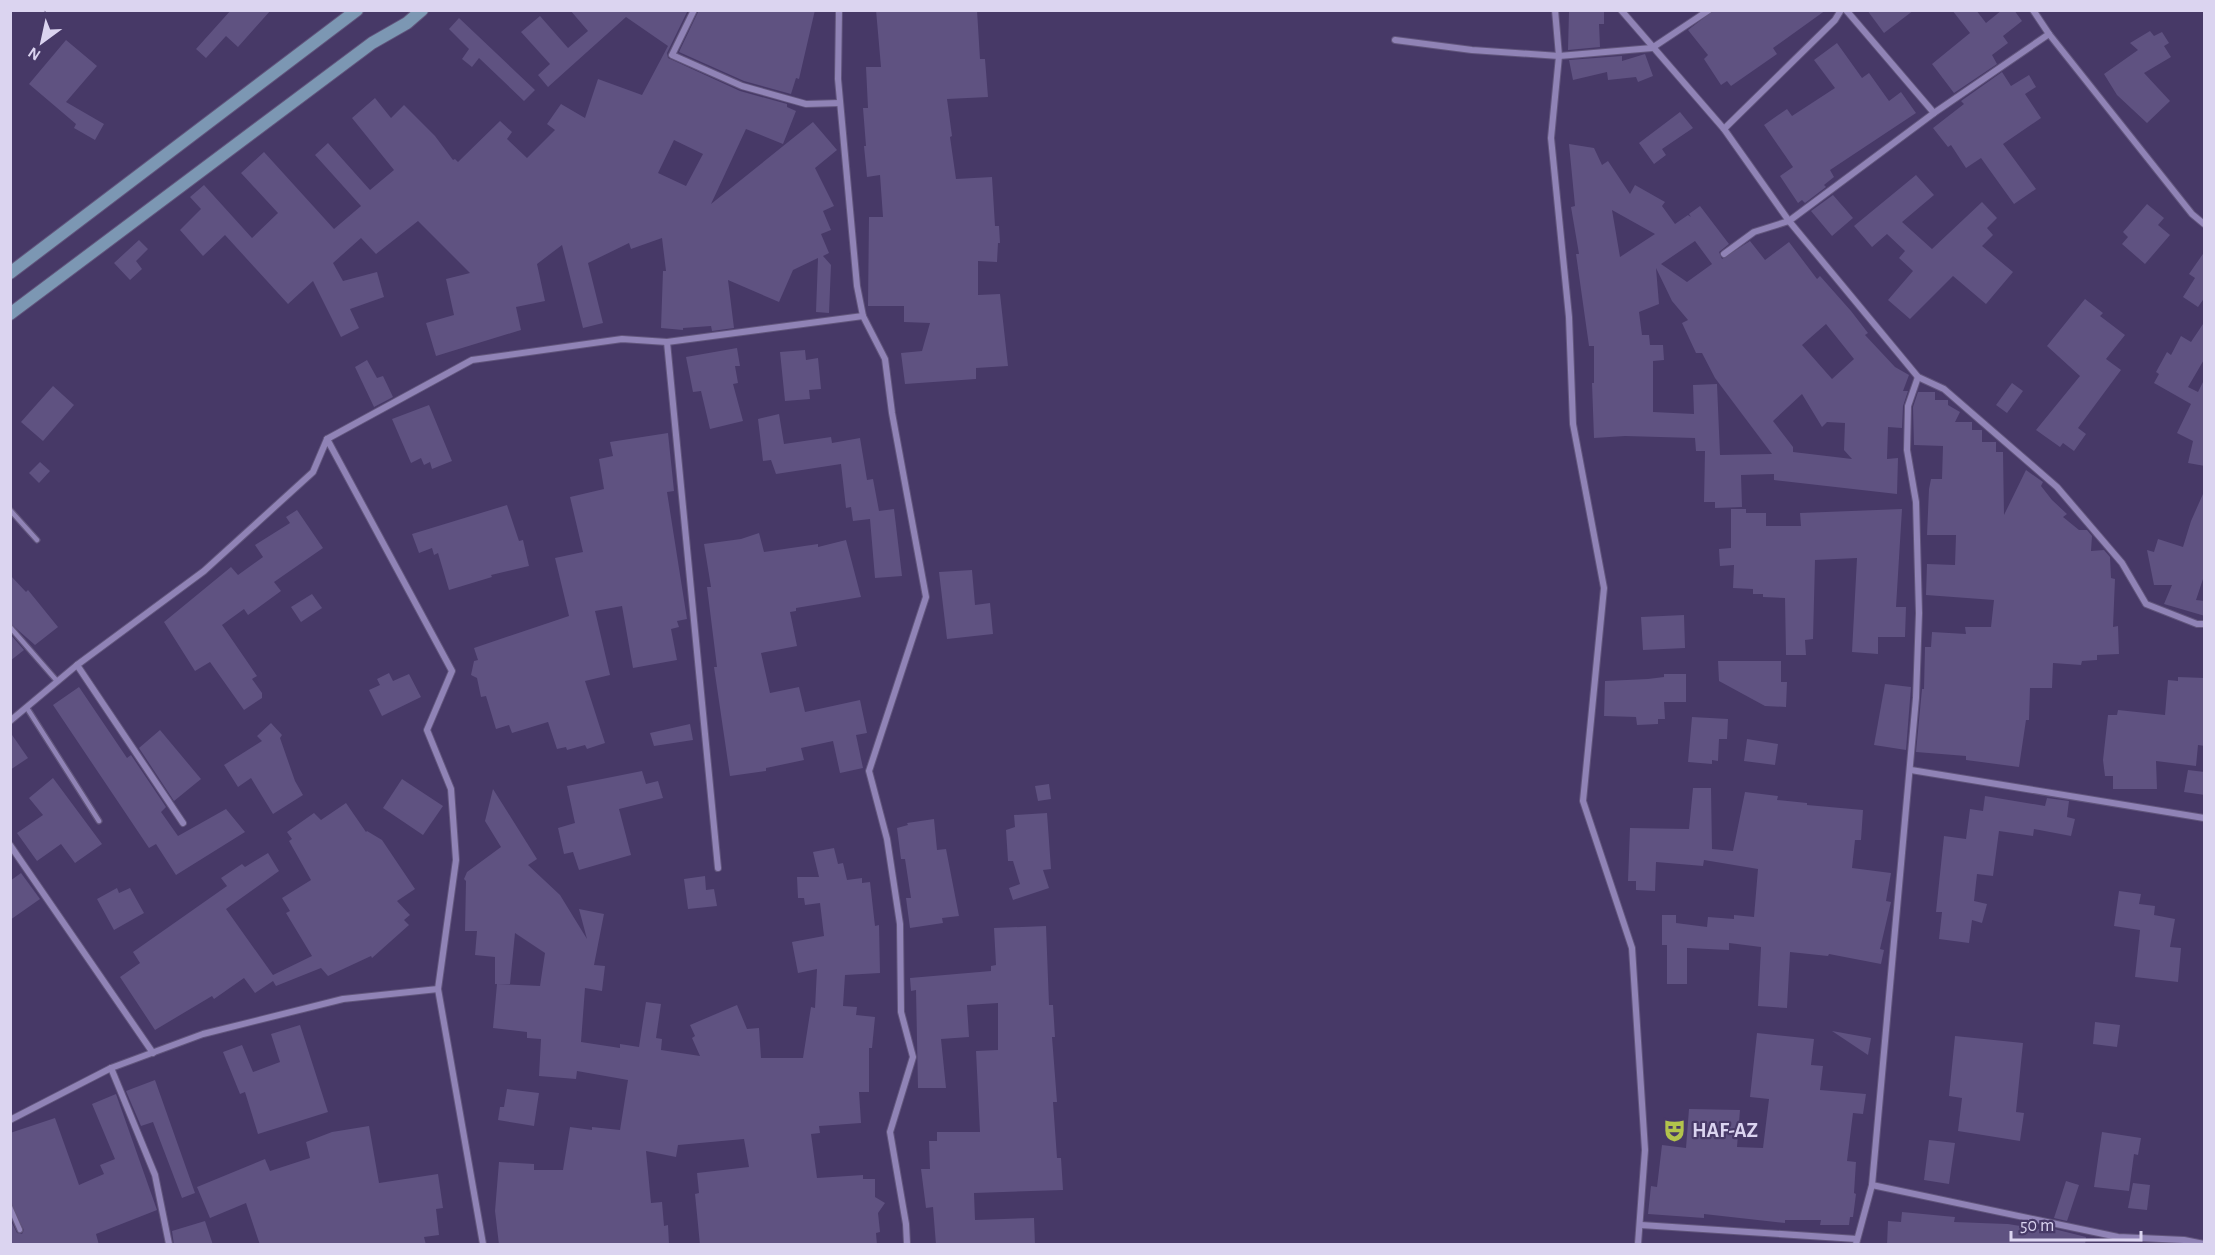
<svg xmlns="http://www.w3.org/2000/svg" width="2215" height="1255" font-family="'Alegreya Sans',sans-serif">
<rect width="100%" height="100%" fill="#473967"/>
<g fill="#5f5281" fill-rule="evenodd">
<path d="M231 10H271L238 47 226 36 206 58 196 49Z"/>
<path d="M570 10H688L667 53 668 58 740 91 787 104V107L796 111 783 144 746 129 711 204 813 122 837 150 815 168 834 206 823 211 831 230 821 234 829 253 823 256 831 265 829 313 816 312 818 258 793 270 779 302 728 280 734 328 712 331 711 326 683 328V330L661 328 663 271H666L662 238 631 249 629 243 588 263 603 323 583 328 562 245 537 264 545 301 516 307 521 330 436 356 426 323 454 315 446 279 470 273 418 221 376 254 361 238 333 263 343 281 377 272 384 297 350 309 359 328 341 337 313 281 288 304 225 235 203 256 180 230 201 209 190 197 204 185 252 238 278 213 241 173 264 152 334 229 361 206 315 155 328 143 370 190 394 170 352 118 375 98 391 118 404 105 435 136 453 160 455 159 458 162 500 121 512 132 507 139 527 158 555 130 547 124 561 104 585 118 598 79 642 95 668 46 626 17 548 87 538 75 550 64 521 32 540 16 568 48 588 31ZM674 140 703 154 686 186 658 173Z"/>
<path d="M699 10H815L799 79 796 78 791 94 744 81 679 52Z"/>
<path d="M876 10H977L980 59H985L988 97 947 99 952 136 950 137 956 179 992 177 995 226H999L1000 243H998L997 262 978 261V295L1000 294 1008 366 976 368V379L905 384 901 353 922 351 930 323 904 322V306H868L869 217H883L880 175 867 177 864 146H866L863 108H868L866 67H881Z"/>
<path d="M1714 10H1826L1773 48 1777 54 1731 86 1727 81 1721 85 1704 59 1708 55 1688 30Z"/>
<path d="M1867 10H1914L1884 33Z"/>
<path d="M1952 10H1976L1986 23 2002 10H2014L2022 21 2003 36 2008 43 1992 55 1997 64 1954 93 1932 64 1970 33Z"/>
<path d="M1569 11H1604V24H1599L1600 47 1568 50Z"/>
<path d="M459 18 535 90 524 101 479 58 472 67 462 59 469 49 449 29Z"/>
<path d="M2150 31 2154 36 2162 32 2169 43 2164 46 2171 57 2144 73 2170 101 2147 123 2117 95 2104 74 2138 50 2130 43Z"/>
<path d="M66 40 97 66 66 102 104 124 95 140 74 128 76 124 29 84Z"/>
<path d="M1837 43 1862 78 1869 73 1889 101 1901 92 1916 113 1830 170 1834 177 1824 185 1826 187 1805 203 1802 200 1798 203 1780 176 1793 167 1764 125 1787 109 1792 116 1835 88 1814 60Z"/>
<path d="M1645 54 1653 76 1638 82 1636 77 1608 80 1607 72 1573 80 1569 60 1622 56V61Z"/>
<path d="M2002 72 2011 86 2029 75 2036 87 2025 94 2041 118 2003 144 2036 189 2014 204 1981 158 1966 168 1951 145 1948 147 1933 128 1964 104 1961 101Z"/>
<path d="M1680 112 1693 128 1662 149 1666 155 1654 164 1639 143Z"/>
<path d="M1569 144 1594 148 1602 165 1608 161 1630 194 1635 185 1665 202 1662 206 1675 224 1688 215 1691 217 1689 214 1700 206 1729 244 1719 252 1722 259 1750 241 1765 260 1789 242 1817 279 1820 276 1851 311 1868 333 1865 335 1895 367 1909 375 1903 391H1908L1903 406 1902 428 1888 427 1887 459 1898 458 1897 494 1774 480V474L1741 475 1742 507 1715 508V502H1704L1705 451H1696L1695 438 1625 436 1594 438 1592 383H1594V346H1589L1576 254H1579L1571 207 1575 206ZM1612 210 1655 234 1620 257ZM1695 241 1712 264 1687 282 1661 264ZM1656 268 1672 301 1688 320 1682 323 1696 353H1702L1715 378 1772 454 1720 455 1717 384 1693 385 1694 414 1653 412V361L1664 360 1663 345H1650L1649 335H1642L1639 312 1659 304ZM1826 324 1854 359 1832 379 1802 345ZM1802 394 1822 427 1827 422 1845 423 1844 450 1852 459 1793 452V447L1773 421Z"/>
<path d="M1916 175 1934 195 1902 222 1932 249 1982 202 1997 218 1987 228 1993 235 1982 246 2013 272 1986 304 1953 276 1910 319 1888 300 1913 271 1899 258 1905 251 1887 234 1872 247 1854 226Z"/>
<path d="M1833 195 1853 218 1832 236 1811 211Z"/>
<path d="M2147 204 2164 218 2158 225 2170 235 2145 264 2122 244 2128 237 2123 232Z"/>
<path d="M139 240 148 249 136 261 142 269 130 280 114 263Z"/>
<path d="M2205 251V297L2198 307 2183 297 2195 278 2189 274Z"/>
<path d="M2085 299 2103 313 2100 316 2125 335 2106 359 2121 370 2078 428 2086 434 2074 451 2063 443 2060 447 2036 430 2080 376 2047 346Z"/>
<path d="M2205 321V358L2188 387 2198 392 2205 378V466L2188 463 2193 441 2177 433 2191 404 2154 383 2159 374 2156 372 2167 352 2171 355 2181 336 2191 342Z"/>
<path d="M737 348 740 366H735L738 383 733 384 743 421 710 429 701 391 693 392 686 357Z"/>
<path d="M805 350 806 360 818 358 821 389 809 390 810 399 785 401 780 352Z"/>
<path d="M367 360 377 378 383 376 393 397 374 407 355 367Z"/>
<path d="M2012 383 2023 391 2007 413 1996 405Z"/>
<path d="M53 386 74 405 43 441 21 422Z"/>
<path d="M1918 392H1935V400H1948V405L1960 412 1955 422H1972V430H1982V442H1996V452H2003L2004 515 2026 470 2043 482 2041 486 2052 500 2067 514 2063 517 2079 530H2087L2092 536 2091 551 2104 550 2110 557 2111 578 2115 579 2113 627 2118 626 2119 654 2097 655V660L2082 661 2081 665 2053 663 2052 688H2030L2029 720H2026L2019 767 1966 760V756L1916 752 1922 689H1924L1925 647H1931L1932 632 1966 634 1965 627H1991L1994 600 1926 595 1927 564 1955 565 1956 535H1927L1929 489 1931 479H1942L1943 446 1914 445 1913 407Z"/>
<path d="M429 405 452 461 432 469 430 462 424 465 421 458 411 463 392 419Z"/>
<path d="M779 414 784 444 831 437 832 443 860 438 867 480 873 479 879 511 894 509 902 576 875 578 870 519 853 521 851 507 846 508 841 464 776 474 771 460 763 461 758 419Z"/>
<path d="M668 433 674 491 667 492 687 619 677 621 679 627 671 629 677 660 633 668 622 606 595 611 610 675 585 681 605 743 587 749 585 745 567 750 566 747 557 749 548 722 512 733 509 725 496 729 486 696 481 697 477 678 471 675 474 661 478 660 474 648 569 616 555 558 583 552 570 497 604 489 599 459 613 456 610 442Z"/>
<path d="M40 462 50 471 39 483 29 473Z"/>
<path d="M2203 494 2204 576 2196 600 2205 601V616L2164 604 2172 585H2154L2147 550 2154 552 2158 539 2183 547 2191 521Z"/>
<path d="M507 505 519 541 523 540 529 566 491 575 492 577 449 590 438 553 434 555 432 548 419 553 412 534Z"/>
<path d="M1731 509H1746V513H1766V526H1801L1800 513 1902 509 1896 607H1906L1905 637H1878V654L1852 652 1857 558 1815 560 1813 639 1805 640 1806 655H1786L1785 598 1763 597V594H1753V589L1733 588 1734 565 1720 566 1719 549 1731 548Z"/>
<path d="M297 510 323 548 274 582 281 591 248 615 244 609 222 625 257 676 252 679 262 693V698L244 710 210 662 195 671 164 622 231 567 238 575 263 557 255 545 290 523 286 517Z"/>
<path d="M759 533 764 552 818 544V547L846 540 861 597 796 608V611L790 612 797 646 761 653 770 693 799 687 805 712 860 700 867 733 856 735 863 768 840 773 833 741 801 748 804 760 766 768V771L730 776 714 667H717L707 587H711L704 544 741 539Z"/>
<path d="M972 570 975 605 990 603 993 634 947 639 939 572Z"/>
<path d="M10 575 26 592 28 590 58 627 35 645 10 623Z"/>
<path d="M312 594 322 608 301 622 291 607Z"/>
<path d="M1684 615 1685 648 1643 650 1641 617Z"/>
<path d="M10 634 24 650 10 661Z"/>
<path d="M1718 661H1781V682H1787L1786 707 1765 706 1719 681Z"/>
<path d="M389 673 393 681 409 674 421 697 382 716 369 690 380 685 377 679Z"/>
<path d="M1664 674H1686V702H1664L1665 719H1658V724L1637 725 1636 717 1604 716 1605 681 1648 679 1664 677Z"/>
<path d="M2178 677 2205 678V746L2198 745 2196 766 2156 761 2157 789H2113V776H2105L2103 760 2108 715H2117L2118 710 2165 715 2168 680 2178 681Z"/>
<path d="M1885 684 1911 687 1906 750 1874 745Z"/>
<path d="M79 687 127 758 131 755 166 807 161 812 178 836 226 809 245 832 176 875 156 844 149 848 53 705Z"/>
<path d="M1692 717 1728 719 1727 739H1719L1718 761 1712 760V764L1688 762Z"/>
<path d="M271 723 282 735 280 738 295 781 303 795 273 814 251 778 238 787 224 765 262 741 257 736Z"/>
<path d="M690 724 693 740 654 746 650 733Z"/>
<path d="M160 730 201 779 174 801 139 748Z"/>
<path d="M10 732 28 758 10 770Z"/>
<path d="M1747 739 1778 744 1775 765 1744 761Z"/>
<path d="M2188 770 2205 772V795L2184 792Z"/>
<path d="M642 771 646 784 658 781 663 798 619 809 631 855 579 870 573 852 564 854 558 828 575 823 567 786Z"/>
<path d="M53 778 102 844 75 863 61 844 37 861 17 833 43 815 29 798Z"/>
<path d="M402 779 443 806 423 835 383 808Z"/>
<path d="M1049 784 1051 799 1038 801 1035 786Z"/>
<path d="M1693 788H1711L1712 849 1733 851 1745 792 1778 796 1777 800 1807 803V805L1863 810 1861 840H1855L1852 868 1891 873 1886 901 1891 902 1880 949 1884 950 1881 964 1829 954 1828 956 1790 952 1787 1008 1758 1006 1761 947 1729 943V950L1687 948V984H1667V945H1662V915H1676V923L1707 927 1708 917 1734 919V915L1754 917 1758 869 1704 860 1703 866 1656 862 1655 891 1636 890V881H1628L1630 828 1689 829Z"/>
<path d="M493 789 537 859 528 865 560 895 587 939 579 909 604 914 594 965 605 966 602 991 585 988 581 1042 620 1048V1044L639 1047 646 1002 661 1004 656 1038 662 1039 661 1050 700 1056 692 1038 695 1036 690 1025 737 1005 747 1029 759 1028 761 1058H803L811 1007 815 1008 817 969 798 973 792 942 824 936 820 903 805 905 804 898H798L797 877H819L813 852 834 848 838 864 843 863 847 880 862 878V883L870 882 875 926 879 925 880 973 845 975 843 1006 857 1007 856 1015 875 1017 872 1048H869V1092H859L861 1123 819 1126 820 1133 811 1134 817 1178 863 1175V1179H875V1197L885 1203 878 1213 880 1232 876 1233 877 1245H700L695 1194 699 1193 697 1173 749 1167 744 1139 678 1145 676 1157 646 1151 651 1203 662 1202 664 1226 668 1225 669 1244 499 1245 495 1211 499 1162 534 1164V1170H563L570 1127 592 1130V1127L620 1130 628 1080 577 1071 576 1079 539 1076 541 1039 527 1038V1032L493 1028 497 984 540 986 545 953 515 933 510 984H495V957L475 955 477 931H465L466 881 464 879 467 872 501 847 485 821Z"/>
<path d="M1985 796 2045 806 2047 798 2069 801 2067 817 2075 819 2071 836 2034 829 2033 836 1999 831 1993 876 1977 874 1974 901 1987 904 1982 923 1972 920 1969 943 1939 939 1942 912H1936L1944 836 1966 839 1970 809 1983 811Z"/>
<path d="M346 803 366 832 367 831 382 840 415 889 397 901 410 915 404 920 409 925 372 958 371 956 328 976 321 968 276 986 273 981 255 993 244 978 214 999 212 996 155 1030 120 977 140 963 133 952 227 886 221 878 242 864 245 867 268 853 279 871 226 909 273 975 312 956 286 913 290 911 282 898 311 880 289 841 292 839 287 832 314 813 321 820Z"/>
<path d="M1047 813 1051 869 1043 870 1049 888 1013 900 1009 888 1020 884 1013 861H1008L1006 830 1015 827 1014 815Z"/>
<path d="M934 819 937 850 946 849 959 916 942 918 943 923 910 928 906 898H911L905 859H901L897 828 908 825 907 823Z"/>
<path d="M21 873 40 899 10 920V881Z"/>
<path d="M705 876 706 890 714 889 717 906 688 909 684 879Z"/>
<path d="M117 888 119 893 130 888 144 913 114 930 97 899Z"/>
<path d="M2119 891 2141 894 2139 904 2155 906 2154 915 2175 919 2170 947 2181 948 2178 982 2135 977 2140 930 2114 926Z"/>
<path d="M1046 926 1049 1005H1053L1055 1037H1052L1057 1102H1053L1057 1158H1061L1063 1190 974 1193 975 1220 1034 1218 1035 1245H936L933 1207 926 1208 921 1169H930L929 1141H937V1132H980L976 1051 998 1050V1003L967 1005 969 1037 941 1039 946 1088H918L916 990 911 991 910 978 991 971V966L996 965 994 928Z"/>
<path d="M2095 1022 2120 1025 2117 1047 2093 1044Z"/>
<path d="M300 1025 328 1112 258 1134 245 1092 240 1094 223 1052 242 1045 253 1072 280 1062 271 1034Z"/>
<path d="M1832 1031 1871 1038 1868 1055Z"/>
<path d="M1757 1033 1814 1039 1811 1065 1823 1066 1820 1090 1866 1094 1863 1114 1853 1113 1847 1161 1856 1162 1854 1193 1856 1194 1853 1217H1850L1849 1225H1820L1821 1220H1785V1223L1704 1214V1218L1648 1214 1651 1186 1657 1187 1662 1145 1686 1148 1689 1109 1740 1110 1737 1147 1763 1148 1769 1099 1750 1097Z"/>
<path d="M1955 1036 2023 1043 2016 1112 2024 1113 2020 1141 1958 1131 1962 1098 1949 1096Z"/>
<path d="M155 1080 195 1193 182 1198 153 1122 141 1126 126 1091Z"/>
<path d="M507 1089 539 1093 534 1126 498 1120 500 1107H504Z"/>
<path d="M116 1094 157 1210 96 1234 99 1245H10V1219L17 1233 22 1234 24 1230 10 1203V1133L55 1118 79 1185 104 1174 100 1165 115 1159 92 1104Z"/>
<path d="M369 1126 379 1183 438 1174 443 1208 436 1209 439 1235 424 1237 426 1245H260L246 1203 210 1218 197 1187 265 1159 270 1171 310 1158 306 1142 332 1132Z"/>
<path d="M2102 1132 2141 1138 2138 1155 2134 1154 2129 1191 2094 1187Z"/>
<path d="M1929 1140 1955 1143 1949 1184 1924 1180Z"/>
<path d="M2066 1181 2079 1185 2067 1221 2054 1218Z"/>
<path d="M2133 1183 2150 1185 2147 1210 2128 1208Z"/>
<path d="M1902 1212 1955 1217 1954 1222 2008 1224 2050 1231V1228L2086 1237 2085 1245H1887L1888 1221 1901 1222Z"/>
<path d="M205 1221 213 1245H174L172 1231Z"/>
</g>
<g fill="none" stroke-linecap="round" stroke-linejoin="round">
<defs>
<g id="lane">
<path d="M10 510 37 540"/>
<path d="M10 627 57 681"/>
<path d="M27 708 99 821"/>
<path d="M10 1207 20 1230"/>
</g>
<g id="street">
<path d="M694 10 672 55 742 86 806 104 840 103"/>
<path d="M1555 10 1559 56 1551 138 1569 317 1573 424 1604 588 1583 801 1632 948 1645 1150 1638 1244"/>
<path d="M1621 10 1724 129 1789 221 1918 377 1944 389 2057 487 2122 563 2146 604 2197 624H2204"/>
<path d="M1846 10 1934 113"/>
<path d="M2033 10 2049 34 2192 214 2204 224"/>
<path d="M1395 40 1472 50 1559 56 1652 48 1709 10"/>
<path d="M1724 129 1835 20 1841 10"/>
<path d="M1724 254 1754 232 1789 221 1934 113 2049 34"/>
<path d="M863 316 885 359 892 413 926 597 869 771 887 839 900 924 901 1012 913 1057 890 1132 906 1224 907 1244"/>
<path d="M667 342 718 868"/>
<path d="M327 439 472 360 622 339 667 342 863 316 857 286 838 79 839 10"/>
<path d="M77 665 183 823"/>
<path d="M10 721 77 665 204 571 313 472 327 439 452 671 427 730 451 789 456 860 438 989 343 999 203 1034 111 1068 10 1120"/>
<path d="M1911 770 2204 818"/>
<path d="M10 845 153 1053"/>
<path d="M438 989 483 1244"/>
<path d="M111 1068 155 1175 169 1244"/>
<path d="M1872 1185 2118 1237 2184 1240 2204 1244"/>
<path d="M1641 1225 1857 1239"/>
<path d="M1856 1244 1872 1185 1916 698 1919 613 1916 502 1907 450 1908 406 1918 377"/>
</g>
<g id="secondary">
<path d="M10 273 357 10"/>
<path d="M10 314 372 43 407 23 422 10"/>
</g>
</defs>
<use href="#lane" stroke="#61557c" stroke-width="7"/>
<use href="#street" stroke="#61557c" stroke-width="8"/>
<use href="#secondary" stroke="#61557c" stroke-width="14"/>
<use href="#lane" stroke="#9083b6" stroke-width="4.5"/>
<use href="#street" stroke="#9083b6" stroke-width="6"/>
<use href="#secondary" stroke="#7c97b3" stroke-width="12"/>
</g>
<defs>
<symbol id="theatre-bare" viewBox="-9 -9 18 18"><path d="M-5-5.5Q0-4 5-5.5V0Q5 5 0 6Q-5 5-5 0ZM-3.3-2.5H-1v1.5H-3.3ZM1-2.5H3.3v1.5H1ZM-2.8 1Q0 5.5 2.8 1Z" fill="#b2c34c" stroke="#473967" stroke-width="2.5" paint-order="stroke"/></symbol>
</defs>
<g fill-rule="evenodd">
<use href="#theatre-bare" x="1658" y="1114" width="33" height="33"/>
</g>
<g text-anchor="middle" stroke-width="4.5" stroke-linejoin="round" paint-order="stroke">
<g font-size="21" font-weight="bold" fill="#dbd4f0" stroke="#473967" text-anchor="start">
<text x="1692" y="1137">HAF-AZ</text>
</g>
</g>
<rect width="2215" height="1255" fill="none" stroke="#dbd4f0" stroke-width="24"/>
<g transform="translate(42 42) rotate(213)" stroke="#473967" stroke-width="4.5" paint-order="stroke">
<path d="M0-4.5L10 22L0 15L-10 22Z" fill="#dbd4f0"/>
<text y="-9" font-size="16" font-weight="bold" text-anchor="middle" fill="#dbd4f0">N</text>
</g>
<path d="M2011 1231v9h130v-9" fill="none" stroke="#dbd4f0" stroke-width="3"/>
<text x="2020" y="1231" font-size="18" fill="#dbd4f0" stroke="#473967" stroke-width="4.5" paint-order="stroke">50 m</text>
</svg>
